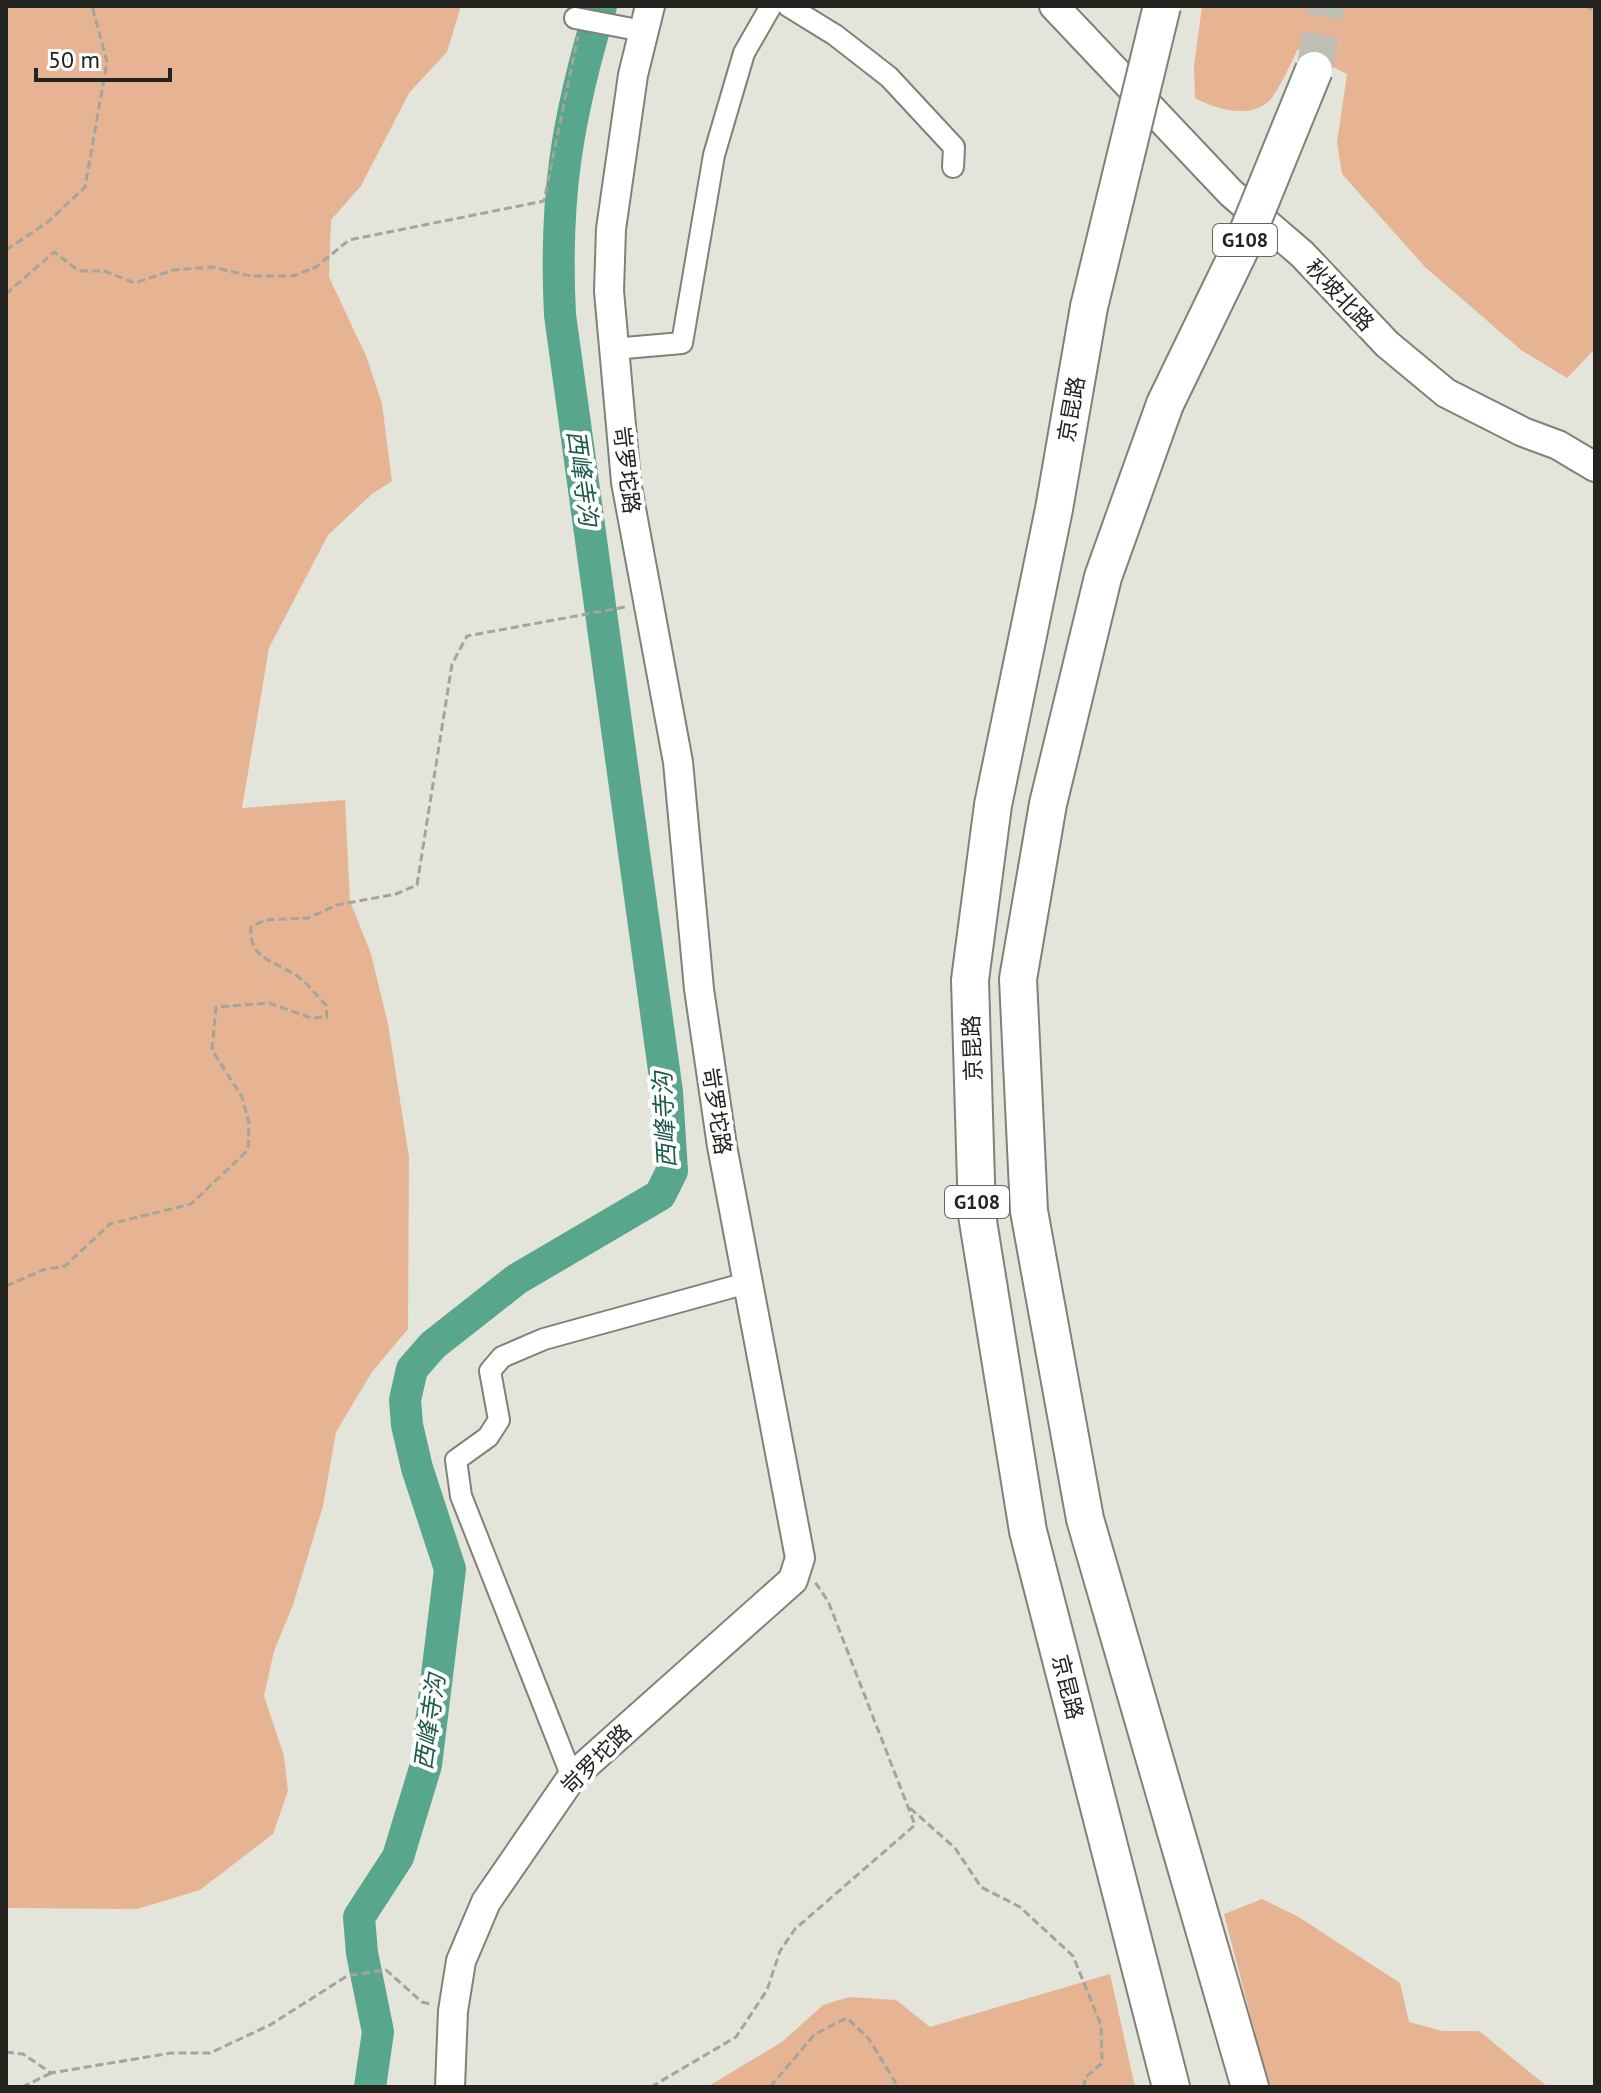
<svg xmlns="http://www.w3.org/2000/svg" width="1601" height="2093" font-family="'PT Sans','Noto Sans SC',sans-serif">
<rect width="100%" height="100%" fill="#e4e5da"/>
<g fill="#e7b493">
<path d="M6 6H461L447 52 409 93 361 186 331 220 329 277 367 358 382 404 392 481 372 494 328 535 269 648 242 808 345 800 350 901 371 954 388 1024 409 1157 408 1329 372 1372 336 1432 323 1506 293 1605 274 1651 264 1696 284 1756 288 1791 273 1834 200 1890 137 1909 6 1908Z"/>
<path d="M1202 6H1595V349L1567 378 1521 350 1425 267 1342 174 1337 142 1347 74 1298 49C1290 64 1283 82 1273 96 1256 121 1216 110 1195 98L1194 66Z"/>
<path d="M1262 1899 1297 1916 1400 1983 1409 2022 1442 2031H1479L1548 2087H1269L1224 1914Z"/>
<path d="M1110 1974 1135 2087H707L782 2042 823 2005 849 1997 896 2000 930 2027Z"/>
</g>
<g fill="none" stroke-linecap="round" stroke-linejoin="round">
<path stroke="#58a68c" stroke-width="32" d="M370 2087 378 2032 362 1953 359 1917 398 1857 426 1765 450 1569 417 1468 407 1425 405 1400 412 1369 433 1345 517 1279 660 1195 672 1171 667 1092 560 315C554 198 567 118 601 6"/>
<path stroke="#bdbeb5" stroke-width="36" stroke-dasharray="36 18" stroke-linecap="butt" d="M1314 70 1326 6"/>
<defs>
<g id="street">
<path d="M788 6 835 35 889 77 954 147 953 167"/>
<path d="M575 18 643 31"/>
<path d="M613 349 682 343 714 155 744 53 771 6"/>
<path d="M572 1777 461 1496 456 1460 488 1437 499 1420 490 1371 502 1357 544 1339 747 1283"/>
</g>
<g id="secondary">
<path d="M1054 6 1231 193 1302 254 1387 344 1446 393 1523 432 1558 445 1595 467"/>
<path d="M450 2087 453 2011 461 1961 486 1902 572 1777 793 1580 800 1558 722 1146 699 989 678 762 626 482 609 291 611 229 633 75 650 6"/>
</g>
<g id="highway">
<path d="M1089 307 1054 509 993 805 970 980 977 1215 1028 1531 1171 2087"/>
<path d="M1165 404 1103 577 1048 804 1018 979 1029 1211 1085 1519 1250 2087"/>
</g>
</defs>
<use href="#street" stroke="#808177" stroke-width="24"/>
<use href="#secondary" stroke="#808177" stroke-width="32"/>
<use href="#highway" stroke="#808177" stroke-width="40"/>
<g stroke="#a3a49b" stroke-width="3" stroke-dasharray="8 4" stroke-linecap="butt">
<path d="M1585 6 1595 10"/>
<path d="M6 250 48 222 85 187 107 62 92 6"/>
<path d="M6 294 54 252 79 271H104L135 283 173 270 212 267 251 276H293L316 267 349 240 544 201 578 36"/>
<path d="M6 1286 43 1270 65 1266 110 1224 191 1204 248 1150 249 1123 242 1097 212 1050 216 1007 269 1003 311 1018 327 1017 326 1005C316 995 306 981 294 974 271 960 249 958 251 927L265 920 308 918 337 905 396 894 417 885 452 664 467 636 625 607"/>
<path d="M910 1808 955 1848 981 1887 1020 1907 1073 1956 1101 2025 1102 2063 1086 2077 1083 2087"/>
<path d="M6 2052 23 2054 51 2073 171 2053H210L270 2025 347 1976 386 1970 422 2002 433 2005"/>
<path d="M22 2087 51 2073"/>
<path d="M651 2087 736 2037 767 1990 780 1951 795 1929 915 1825 828 1601 815 1582"/>
<path d="M770 2087 815 2034 847 2018 869 2039 898 2087"/>
</g>
<use href="#street" stroke="#fff" stroke-width="20"/>
<use href="#secondary" stroke="#fff" stroke-width="28"/>
<use href="#highway" stroke="#fff" stroke-width="36"/>
<defs>
<g id="highway-bridge">
<path d="M1089 307 1162 6"/>
<path d="M1165 404 1245 239 1314 70"/>
</g>
</defs>
<use href="#highway-bridge" stroke="#808177" stroke-width="40" stroke-linecap="butt"/>
<use href="#highway-bridge" stroke="#fff" stroke-width="36"/>
</g>
<g text-anchor="middle" stroke-width="8" stroke-linejoin="round" paint-order="stroke">
<g fill="#fff" stroke="#656663" stroke-width="2">
<rect x="1213" y="224" width="64" height="32" rx="6"/>
<rect x="945" y="1186" width="64" height="32" rx="6"/>
</g>
<g font-size="20" font-weight="bold" fill="#232420">
<text x="1245" y="247">G108</text>
<text x="977" y="1209">G108</text>
</g>
<g font-size="22" fill="#232420" stroke="#fff">
<text transform="translate(1340 295) rotate(47)" y="8">秋坡北路</text>
<text transform="translate(1071 409) rotate(-80)" y="8">京昆路</text>
<text transform="translate(627 470) rotate(83)" y="8">岢罗坨路</text>
<text transform="translate(972 1048) rotate(-92)" y="8">京昆路</text>
<text transform="translate(717 1111) rotate(81)" y="8">岢罗坨路</text>
<text transform="translate(1068 1687) rotate(76)" y="8">京昆路</text>
<text transform="translate(596 1759) rotate(-45)" y="8">岢罗坨路</text>
</g>
<g font-size="24" font-style="italic" fill="#1b5a48" stroke="#fff">
<text transform="translate(582 478) rotate(82)" y="8">西峰寺沟</text>
<text transform="translate(665 1120) rotate(-93)" y="8">西峰寺沟</text>
<text transform="translate(430 1722) rotate(-82)" y="8">西峰寺沟</text>
</g>
</g>
<rect width="1601" height="2093" fill="none" stroke="#232420" stroke-width="16"/>
<path d="M36 68v12h134v-12" fill="none" stroke="#232420" stroke-width="4"/>
<text x="48" y="68" font-size="24" fill="#232420" stroke="#ffffff" stroke-width="6" paint-order="stroke">50 m</text>
</svg>
